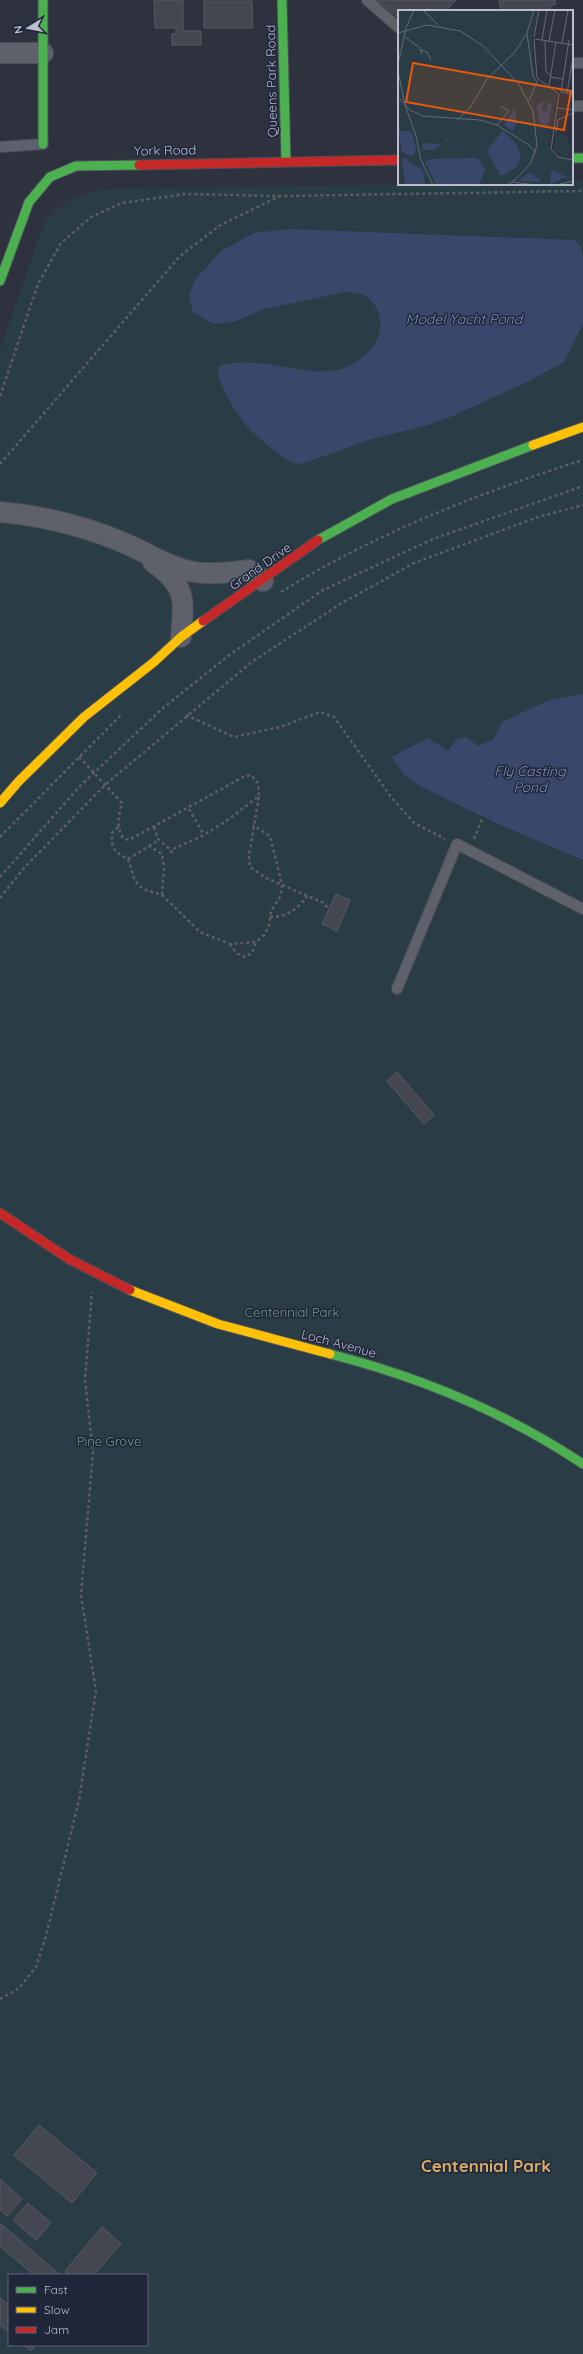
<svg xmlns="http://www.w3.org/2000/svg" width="583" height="2354" font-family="Quicksand,sans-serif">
<rect width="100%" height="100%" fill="#2d323e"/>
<path fill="#2a3c45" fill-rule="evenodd" d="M572 181H583V2354H0V349L45 221 67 201 89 192 112 189 424 184H572ZM9 2275H147V2345H9Z"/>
<g fill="#3b476a">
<path d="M289 229 575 240 581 247 583 258V324L564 362 529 381 453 416 428 425 369 440 310 461 299 464 293 463C283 458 259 439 251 431 241 420 211 378 220 366 259 353 313 381 344 368 368 358 389 335 377 309 369 294 361 293 345 292L261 310 234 322 213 324 193 312 189 296 195 280 221 251 254 233Z"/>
<path d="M583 694V860L500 825 426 789 405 776 392 757 428 738 448 751 457 739 467 737 478 746 493 740 502 722 549 700Z"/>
</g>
<g fill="#444752" stroke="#565a65">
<path d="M154 0H183V31H201V45H172V34H176V28H155Z"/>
<path d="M377 0H456L446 11H399V18Z"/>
<path d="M499 0H555L556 4 550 6 551 11H501Z"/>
<path d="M204 1H252L253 28H204Z"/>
<path d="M336 894 350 900 337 931 322 924Z"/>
<path d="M397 1072 434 1115 424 1124 387 1081Z"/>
<path d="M39 2125 97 2173 72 2203 14 2155Z"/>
<path d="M0 2179 22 2199 7 2216 0 2210Z"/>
<path d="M28 2203 51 2223 36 2240 13 2220Z"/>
<path d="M0 2223 60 2275H34L0 2246Z"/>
<path d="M102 2227 121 2244 94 2275H70L65 2271Z"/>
<path d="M0 2298 9 2305V2332L0 2325Z"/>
<path d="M24 2345H36L31 2351Z"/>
</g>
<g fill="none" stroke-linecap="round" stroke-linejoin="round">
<defs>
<g id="lane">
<path d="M367 0 399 28"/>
<path d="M572 63H583"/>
<path d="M572 106H583"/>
<path d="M0 147 43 144"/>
<path d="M397 989 457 844 583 909"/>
</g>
<g id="street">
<path d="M0 53H43"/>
<path d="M0 512C45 516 88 527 129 545 151 555 171 568 194 572 212 575 231 572 249 570L263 581"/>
<path d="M153 562C187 586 184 599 181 637"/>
</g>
<g id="fast">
<path d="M43 0V144"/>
<path d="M282 0 286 161"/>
<path d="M572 158H583"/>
<path d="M0 281 29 202 50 177 76 166 139 165"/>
<path d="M318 540 392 499 533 445"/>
<path d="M330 1354C420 1377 505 1412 583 1464"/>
</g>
<g id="slow">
<path d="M533 445 583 427"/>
<path d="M0 803 19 781 84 717 154 662 181 637 203 621"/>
<path d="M130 1290 218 1324 330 1354"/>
</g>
<g id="jam">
<path d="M139 165 399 160"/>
<path d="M203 621 318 540"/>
<path d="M0 1213 69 1259 130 1290"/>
</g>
</defs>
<use href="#lane" stroke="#4b4f58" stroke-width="12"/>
<use href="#street" stroke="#4b4f58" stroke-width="22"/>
<use href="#fast" stroke="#4b4f58" stroke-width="11"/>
<use href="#slow" stroke="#4b4f58" stroke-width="11"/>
<use href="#jam" stroke="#4b4f58" stroke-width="11"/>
<g stroke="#5b5f67" stroke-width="2.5" stroke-dasharray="3 3" stroke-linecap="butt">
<path d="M0 396 38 284 61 243 91 217 122 203 185 194 281 196 583 191"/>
<path d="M0 464 180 256 219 226 280 196"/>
<path d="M281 592C374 534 479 493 583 460"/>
<path d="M186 715 234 737 280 727 320 712 334 717 391 797 414 823 445 839"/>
<path d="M79 757 122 803C118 816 116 826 123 838L129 840 245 776 251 775 258 783 259 796 229 819 204 835 171 850"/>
<path d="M259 797 249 855 250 867 266 878 324 903 329 910"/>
<path d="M189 809 204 835"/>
<path d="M118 827 112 833C111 848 114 852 128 859L135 881 143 889 162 895 200 932 230 944 256 942 264 935 269 926 271 911 281 895 282 885 270 836 253 825"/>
<path d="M154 827 158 839 171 850 172 854"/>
<path d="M0 837 122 714"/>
<path d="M474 839 482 819"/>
<path d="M149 846 159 840"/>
<path d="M128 859 149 846 162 854 164 868 162 895"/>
<path d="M0 877 80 786 163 708 228 656 323 590 433 539 583 486"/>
<path d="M0 898 24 868 106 784 253 661 342 603 414 563 538 517 583 505"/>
<path d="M270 917C288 917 297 909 307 896"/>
<path d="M230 944 236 953 244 957 252 953 256 942"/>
<path d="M0 1999 19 1988 36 1967 46 1936 79 1800 96 1691 81 1595 93 1452 85 1380 92 1292"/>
</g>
<use href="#lane" stroke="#5e616b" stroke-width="10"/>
<use href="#street" stroke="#5e616b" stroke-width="20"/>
<use href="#fast" stroke="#4caf50" stroke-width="9"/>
<use href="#slow" stroke="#ffc107" stroke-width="9"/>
<use href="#jam" stroke="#c62828" stroke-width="9"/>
</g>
<g text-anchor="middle" stroke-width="3" stroke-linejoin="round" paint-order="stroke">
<g font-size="13" fill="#b9bdcd" stroke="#20263a">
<text transform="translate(271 81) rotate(-91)" y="5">Queens Park Road</text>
<text transform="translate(165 150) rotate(-1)" y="5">York Road</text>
<text transform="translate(260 566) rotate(-35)" y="5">Grand Drive</text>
<text transform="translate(339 1343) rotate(15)" y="5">Loch Avenue</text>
</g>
<g font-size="13" fill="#6f9f82" stroke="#20263a">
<text x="292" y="1317">Centennial Park</text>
<text x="109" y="1446">Pine Grove</text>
</g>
<g font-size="14" font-style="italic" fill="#7f8eb5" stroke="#20263a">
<text x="464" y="324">Model Yacht Pond</text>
<text x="530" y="776">Fly Casting<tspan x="530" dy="16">Pond</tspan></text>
</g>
<g font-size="17" font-weight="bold" fill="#daac67" stroke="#20263a">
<text x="486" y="2172">Centennial Park</text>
</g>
</g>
<g transform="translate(398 10)">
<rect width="175" height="175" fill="#2d323e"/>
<path d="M0 0H140L134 27 137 68 159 83 151 137 157 145 175 151V175H0ZM157 122 167 124 173 138 171 148 161 145 156 140Z" fill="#2a3c45"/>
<path d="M151 90 154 96 150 116H145L141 112 138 95 146 91 144 99 148 102ZM117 98 119 112 115 121 106 115ZM105 120 119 135 123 146 120 155 107 165H102L89 141ZM0 121H13L18 137 16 145H9L4 141ZM49 128H52L36 140H24L25 133 43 134ZM6 148 25 160 27 175H7L4 149ZM79 148 87 159 81 175H38L27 152 31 149ZM153 161H155L171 168H165L152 175ZM131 163 142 169V172L123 171 122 169Z" fill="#3b476a"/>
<path fill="none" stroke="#656a77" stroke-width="1" d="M25 0 40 15M0 23 29 15 62 21 84 35 120 73 135 101 139 135 133 153 118 169 109 175M129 24 135 66 139 72M7 27 22 38 24 44M136 27 141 0M136 29 139 68 161 84 153 139 160 147 175 150M137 29 175 35M144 30 149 0M147 30 148 62 153 65M171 30 163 82 175 84M151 31 157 0M164 33 170 0M23 40 29 42 33 50M0 54 8 18 16 0M0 61 7 95 18 126 23 150 35 175M153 67 165 69M151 76 158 32M169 83 175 47M0 87 12 100 25 106 82 110 99 115 131 135 138 143M131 91 139 71M159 98 175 100M59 110 72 98 88 70 117 42 129 23 136 0M99 115 111 101 102 96M158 122 160 110 175 103M114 172 139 175M158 175 175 171"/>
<path fill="#e8590c" fill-opacity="0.15" stroke="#e8590c" stroke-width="2" d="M15 53 173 81 166 120 8 92Z"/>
<rect width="175" height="175" fill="none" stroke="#b9bdcd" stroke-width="2"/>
</g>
<rect x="8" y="2274" width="140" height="72" fill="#20263a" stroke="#5d6275"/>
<rect x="16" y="2287" width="20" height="6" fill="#4caf50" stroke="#5d6275"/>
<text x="44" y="2294" font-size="12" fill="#b9bdcd">Fast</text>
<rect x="16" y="2307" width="20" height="6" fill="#ffc107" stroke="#5d6275"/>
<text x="44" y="2314" font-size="12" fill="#b9bdcd">Slow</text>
<rect x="16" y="2327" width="20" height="6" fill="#c62828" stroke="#5d6275"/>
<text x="44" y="2334" font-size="12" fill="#b9bdcd">Jam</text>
<g transform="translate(28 28) rotate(260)" stroke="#20263a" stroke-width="3" paint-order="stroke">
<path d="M0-3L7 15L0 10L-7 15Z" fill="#b9bdcd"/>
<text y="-6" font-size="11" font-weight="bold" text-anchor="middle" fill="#b9bdcd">N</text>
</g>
</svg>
